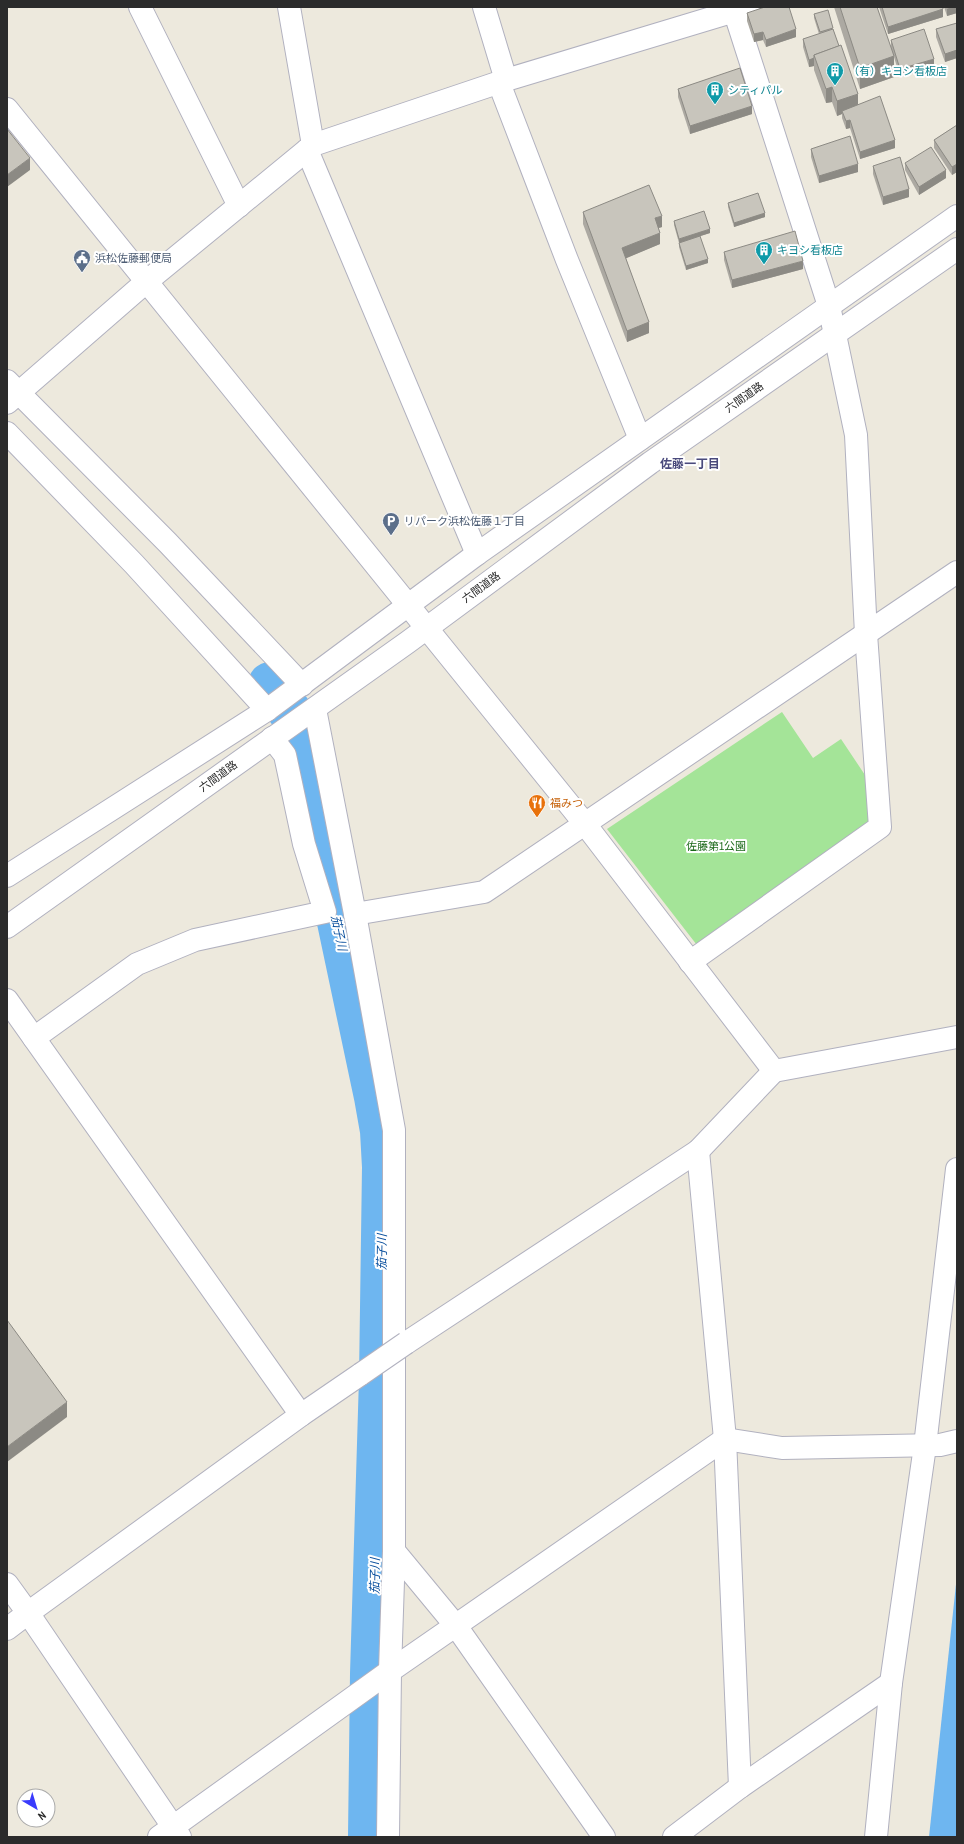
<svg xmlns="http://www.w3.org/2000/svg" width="964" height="1844" font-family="'Archivo Narrow','Noto Sans JP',sans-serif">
<rect width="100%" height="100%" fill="#ede9dd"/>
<path fill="#a4e498" d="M782 712 813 758 841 739 871 784 873 825 700 949 607 829Z"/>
<path fill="#6eb6f0" d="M957 1575V1837H929Z"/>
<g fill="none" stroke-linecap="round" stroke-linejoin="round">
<path stroke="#6eb6f0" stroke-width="44" d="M270 684 293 716 299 729 318 819 333 901 339 922 376 1097 382 1131 384 1167 381 1378 372 1674 370 1837"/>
<defs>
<g id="minor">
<path d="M140 7 239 206"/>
<path d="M289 7 313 145"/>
<path d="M484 7 506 80"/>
<path d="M499 83 567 260 640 439"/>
<path d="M7 109 585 824 774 1071 957 1037"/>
<path d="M307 150 477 554"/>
<path d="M7 381 168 543 302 685"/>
<path d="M7 403 146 282 313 145 506 80 748 7"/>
<path d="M7 433 134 564 267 710"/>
<path d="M315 709 355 914 394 1130V1551L390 1671 388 1837"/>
<path d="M7 876 267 710 477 554 957 216"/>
<path d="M355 914 484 892 957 572"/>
<path d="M7 927 408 642 650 463 957 249"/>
<path d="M690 962 880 827 866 634 856 435 829 306 733 7"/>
<path d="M7 1000 301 1415"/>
<path d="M34 1038 137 964 195 940 325 912 304 844 285 755 272 738"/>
<path d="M698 1151 725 1439 740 1787"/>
<path d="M406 1343 698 1151 774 1071"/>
<path d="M394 1551 456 1626 604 1837"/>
<path d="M7 1584 28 1613 7 1629"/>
<path d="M159 1837 390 1671 725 1439 782 1448 940 1445 957 1441"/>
<path d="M180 1837 28 1613 301 1415 361 1374"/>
<path d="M674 1837 740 1787 891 1683"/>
<path d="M876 1837 891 1683 925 1446 957 1169"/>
</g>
</defs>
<use href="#minor" stroke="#b1b1bf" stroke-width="24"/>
<use href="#minor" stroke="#fff" stroke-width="22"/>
<defs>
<path id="minor-bridge" d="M361 1374 406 1343"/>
</defs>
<use href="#minor-bridge" stroke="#b1b1bf" stroke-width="24" stroke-linecap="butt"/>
<use href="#minor-bridge" stroke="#fff" stroke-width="22"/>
</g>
<g fill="#aca9a2">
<path d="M834 7H877L891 48V40L934 67 900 77 894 57V77L860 89Z"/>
<path d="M879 7H943V17L888 34Z"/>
<path d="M944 7H957V13L947 16Z"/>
<path d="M747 13 796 37 766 47 763 40 754 42 747 21Z"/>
<path d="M814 14 833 29 858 105 895 148 860 159 850 128 846 129 842 118V114L837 116 832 102 826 103 814 70V66L809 67 803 47V39L819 34 814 18Z"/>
<path d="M957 23V58L945 62 936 37V29Z"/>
<path d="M678 89 752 114 690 134 678 97Z"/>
<path d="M957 125V172L952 175 934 148V140Z"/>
<path d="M811 149 858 172 819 183 811 157Z"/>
<path d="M905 163 946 178 919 195 905 170Z"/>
<path d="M873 166 909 197 883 205 873 174Z"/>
<path d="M728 203 765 217 734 227 728 207Z"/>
<path d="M583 212 662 227 659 228 660 244 626 258 649 333 627 342 583 224Z"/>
<path d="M674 221 710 233 700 236 708 263 686 270 679 247V243L694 238 679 243 674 225Z"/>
<path d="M724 252 803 269 732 288 724 260Z"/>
</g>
<g fill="#8c8a84">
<path d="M951 7H957V13L947 16V9Z"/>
<path d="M943 9V17L888 34V27Z"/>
<path d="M796 29V37L766 47V40Z"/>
<path d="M763 32V40L754 42V34Z"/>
<path d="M957 50V58L945 62V54Z"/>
<path d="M894 56V77L860 89V68Z"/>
<path d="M814 58V66L809 67V60Z"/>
<path d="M934 59V67L900 77V69Z"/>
<path d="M832 87V102L826 103V89Z"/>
<path d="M858 94V109L842 111V114L837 116V101Z"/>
<path d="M752 106V114L690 134V126Z"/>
<path d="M850 120V128L846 129V121Z"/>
<path d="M895 140V148L860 159V152Z"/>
<path d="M30 158V170L7 187V175Z"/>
<path d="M858 164V172L819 183V176Z"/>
<path d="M957 164V172L952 175V167Z"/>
<path d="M946 170V178L919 195V187Z"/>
<path d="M909 189V197L883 205V197Z"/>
<path d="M765 213V217L734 227V223Z"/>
<path d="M662 216V227L655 229V218Z"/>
<path d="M710 229V233L679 243V239Z"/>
<path d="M660 233V244L622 260V248Z"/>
<path d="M708 259V263L686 270V266Z"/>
<path d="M803 261V269L732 288V280Z"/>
<path d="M649 322V333L627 342V331Z"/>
<path d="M67 1402V1417L7 1462V1447Z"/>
</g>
<g fill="#c8c5bc" stroke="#8c8a84">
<path d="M765 7H789L796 29 766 40 763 32 754 34 747 13Z"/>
<path d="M840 7H877L894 56 860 68Z"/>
<path d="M882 7H943V9L888 27Z"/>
<path d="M828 10 833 28 820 32 814 14Z"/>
<path d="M957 23V50L945 54 936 29Z"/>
<path d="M833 29 839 46 814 55V58L809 60 803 39Z"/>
<path d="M924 29 934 59 900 69 891 40Z"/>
<path d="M841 45 858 94 837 101 832 87 826 89 814 55Z"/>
<path d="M740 68 752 106 690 126 678 89Z"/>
<path d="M880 96 895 140 860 152 850 120 846 121 842 111Z"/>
<path d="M957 125V164L952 167 934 140Z"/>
<path d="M7 129 30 158 7 175Z"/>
<path d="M850 136 858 164 819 176 811 149Z"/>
<path d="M931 147 946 170 919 187 905 163Z"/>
<path d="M900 157 909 189 883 197 873 166Z"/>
<path d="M649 185 662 216 655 218 660 233 622 248 649 322 627 331 583 212Z"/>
<path d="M758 193 765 213 734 223 728 203Z"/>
<path d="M704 211 710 229 679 239 674 221Z"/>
<path d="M795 231 803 261 732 280 724 252Z"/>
<path d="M700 236 708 259 686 266 679 243Z"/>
<path d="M7 1320 67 1402 7 1447Z"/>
</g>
<defs>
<symbol id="building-pin" viewBox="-11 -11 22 30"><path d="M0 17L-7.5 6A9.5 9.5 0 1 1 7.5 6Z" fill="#0f9aa8" stroke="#fff"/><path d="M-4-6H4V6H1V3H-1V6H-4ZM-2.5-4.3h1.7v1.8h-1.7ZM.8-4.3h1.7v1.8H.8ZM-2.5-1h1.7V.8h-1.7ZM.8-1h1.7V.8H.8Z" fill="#fff"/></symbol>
<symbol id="civic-pin" viewBox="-11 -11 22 30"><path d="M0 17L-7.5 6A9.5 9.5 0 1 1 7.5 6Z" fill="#5c6f8a" stroke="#fff"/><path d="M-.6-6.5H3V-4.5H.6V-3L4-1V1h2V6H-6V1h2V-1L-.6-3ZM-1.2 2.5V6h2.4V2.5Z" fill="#fff"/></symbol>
<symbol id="parking-pin" viewBox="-11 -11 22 30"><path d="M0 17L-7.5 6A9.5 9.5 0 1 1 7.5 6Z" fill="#5c6f8a" stroke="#fff"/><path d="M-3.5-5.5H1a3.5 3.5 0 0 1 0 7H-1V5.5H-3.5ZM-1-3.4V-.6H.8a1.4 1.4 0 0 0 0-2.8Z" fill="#fff"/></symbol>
<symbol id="restaurant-pin" viewBox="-11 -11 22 30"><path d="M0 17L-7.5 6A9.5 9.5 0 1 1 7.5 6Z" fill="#e8710a" stroke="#fff"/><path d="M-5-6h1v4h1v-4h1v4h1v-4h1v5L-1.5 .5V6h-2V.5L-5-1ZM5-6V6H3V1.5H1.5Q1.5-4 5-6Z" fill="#fff"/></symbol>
</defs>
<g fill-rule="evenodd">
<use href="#building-pin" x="825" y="61" width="20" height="27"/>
<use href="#building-pin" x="705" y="80" width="20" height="27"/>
<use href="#building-pin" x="754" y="240" width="20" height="27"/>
<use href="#civic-pin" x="72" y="248" width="20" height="27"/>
<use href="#parking-pin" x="381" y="511" width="20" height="27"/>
<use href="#restaurant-pin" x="527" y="793" width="20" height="27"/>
</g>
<g text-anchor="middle" stroke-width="4" stroke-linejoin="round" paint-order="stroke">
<g font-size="11" fill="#0d838f" stroke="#fff" text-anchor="start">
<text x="848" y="75">（有）キヨシ看板店</text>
<text x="728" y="94">シティパル</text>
<text x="777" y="254">キヨシ看板店</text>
</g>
<g font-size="11" fill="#4e5e75" stroke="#fff" text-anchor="start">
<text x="95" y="262">浜松佐藤郵便局</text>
<text x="404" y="525">リパーク浜松佐藤１丁目</text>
</g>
<g font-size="11" fill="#2b2b2b" stroke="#fff">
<text transform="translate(744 397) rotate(-35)" y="4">六間道路</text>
<text transform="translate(481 587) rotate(-36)" y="4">六間道路</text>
<text transform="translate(218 776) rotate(-36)" y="4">六間道路</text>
</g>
<g font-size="11" fill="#c56008" stroke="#fff" text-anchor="start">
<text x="550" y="807">福みつ</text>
</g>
<g font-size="11" fill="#1b6919" stroke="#fff">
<text x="716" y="850">佐藤第1公園</text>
</g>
<g font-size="12" font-weight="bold" fill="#4a4a7c" stroke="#fff">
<text x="690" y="468">佐藤一丁目</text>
</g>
<g font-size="12" font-style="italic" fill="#0c519e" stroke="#fff">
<text transform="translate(339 933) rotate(78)" y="4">茄子川</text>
<text transform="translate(382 1252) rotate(-89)" y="4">茄子川</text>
<text transform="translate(375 1576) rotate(-89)" y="4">茄子川</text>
</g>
</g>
<rect width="964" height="1844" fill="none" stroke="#2b2b2b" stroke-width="16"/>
<g transform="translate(36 1808) rotate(142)"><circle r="19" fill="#ffffff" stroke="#aaaaaa"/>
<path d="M0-3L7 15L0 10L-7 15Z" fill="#3a3bfc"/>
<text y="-6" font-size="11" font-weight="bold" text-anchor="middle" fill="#2b2b2b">N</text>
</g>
</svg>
